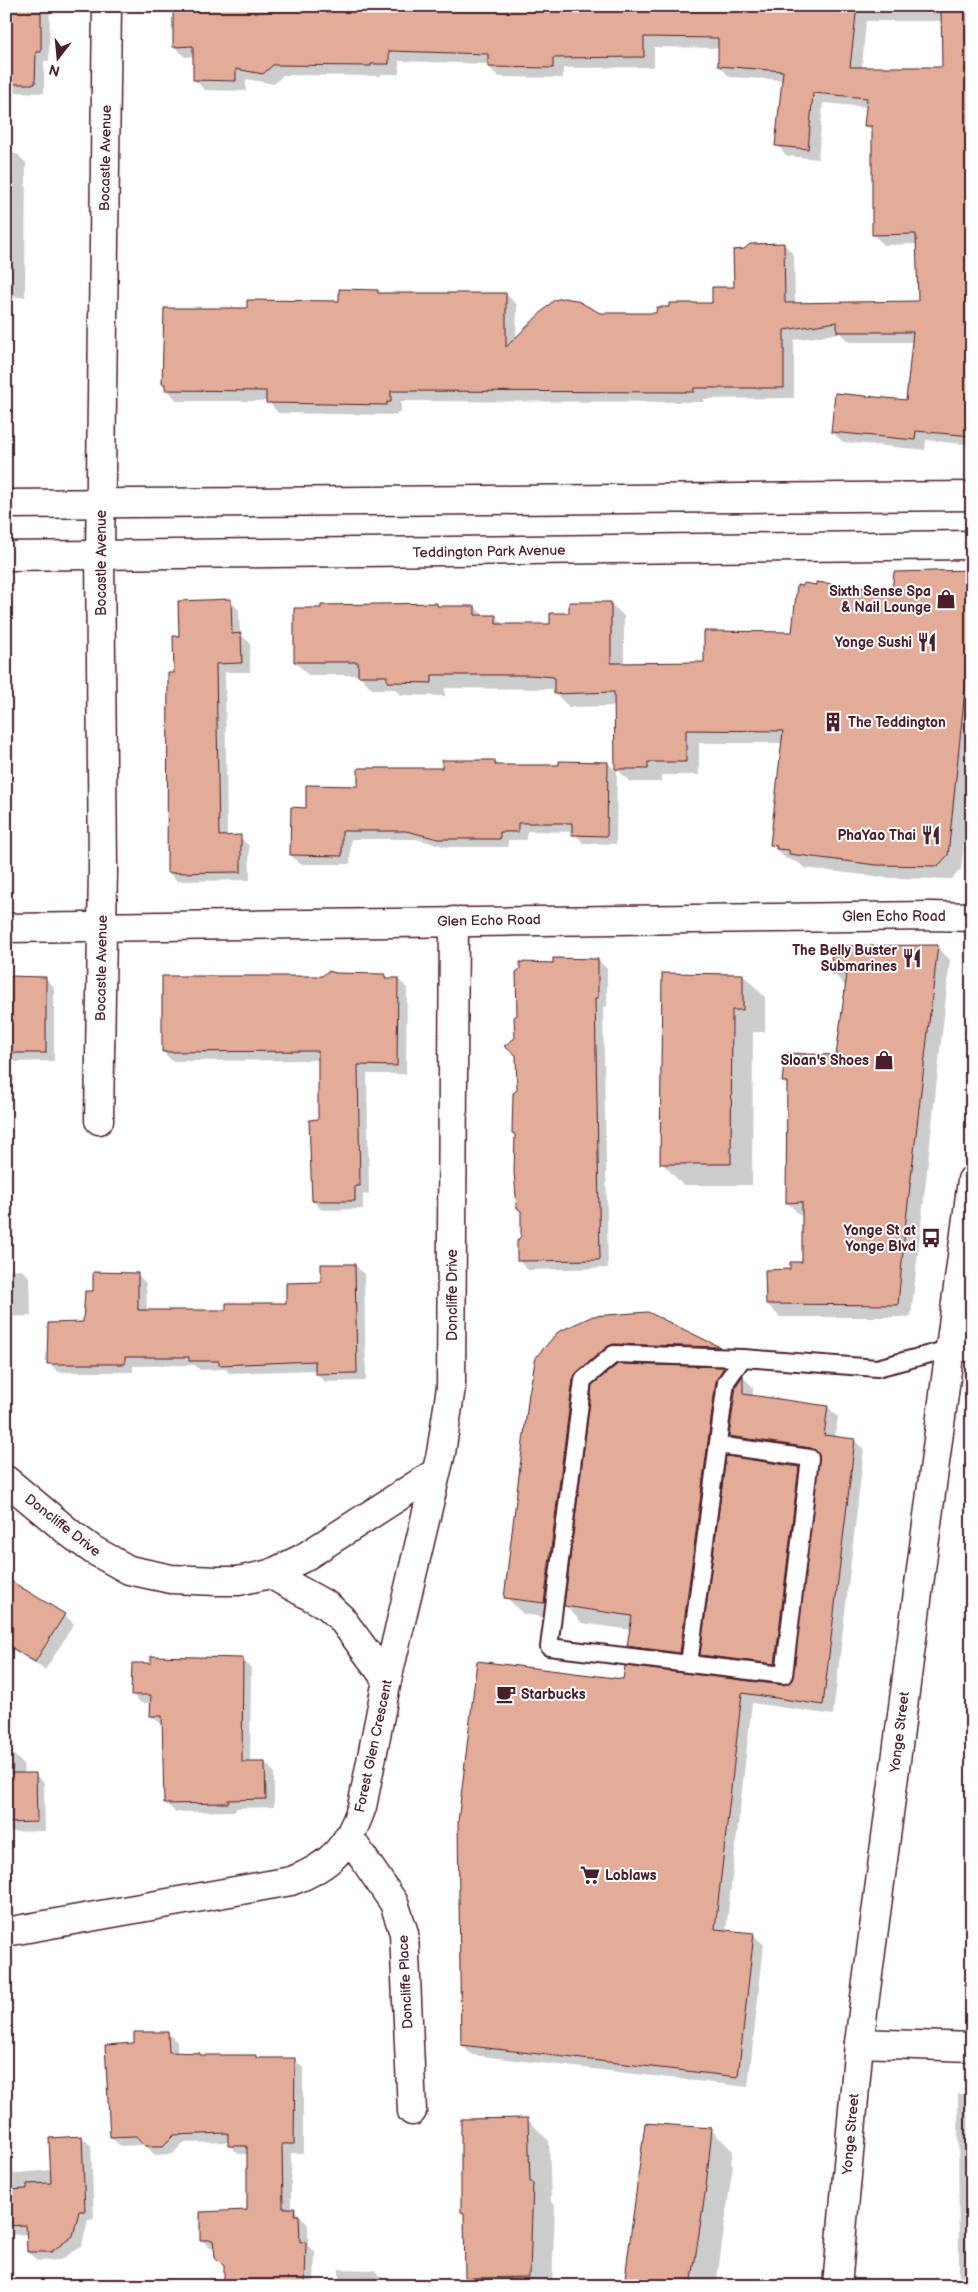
<svg xmlns="http://www.w3.org/2000/svg" width="978" height="2292" font-family="'Balsamiq Sans',sans-serif">
<rect width="100%" height="100%" fill="#fff"/>
<filter id="ink" filterUnits="userSpaceOnUse"><feTurbulence type="fractalNoise" baseFrequency=".02" numOctaves="2"/><feDisplacementMap in="SourceGraphic" scale="10" xChannelSelector="R" yChannelSelector="G"/><feConvolveMatrix kernelMatrix="1 2 1 2 8 2 1 2 1" color-interpolation-filters="sRGB"/></filter>
<g filter="url(#ink)">
<g fill="#0003" fill-rule="evenodd">
<path d="M6 6H50L49 61H44V93L9 92 6 89Z"/>
<path d="M174 6H972V445L926 440 925 450 843 442 832 432 907 401 913 342H849L840 333 794 340V398L704 399V402L401 401V412H397V415L278 413 268 401H177L163 384 248 309 340 302 377 291 380 294H506L517 305 516 339 599 315H658L713 304 735 288 784 244 794 255 795 304 919 302 918 244 884 245 873 234 874 133 866 125 867 107 823 103 818 159 787 156 777 145 783 80 730 77 719 66V48L654 47V67L563 68V78L499 77 489 67V64L399 61V74H381V76L283 75 274 84 246 79V91L205 90 195 80V56L185 57 174 46ZM866 21H942L943 69 862 68Z"/>
<path d="M6 154H17L26 163 25 297H6Z"/>
<path d="M972 571V761L961 869 952 879 890 878 804 868 799 863 785 858 772 845 783 743H699V775H661V782H630L617 769 616 844 583 843 574 832 527 831V840H508V847H448L416 839H351L350 864H300L291 855 307 809 360 787 443 769 495 761 500 766 608 763 616 771V706L569 707 555 693V689L445 688V696L401 695 395 689H372L359 675H308L295 662 436 604 440 607H475L484 616H495L504 625H552L570 614 610 603 624 616V664H705L793 633 893 593Z"/>
<path d="M230 601 239 610 240 634 250 643V672H225L227 837H240L249 846 250 880 177 881 168 872 175 674 180 637Z"/>
<path d="M937 946 950 960 911 1317H780L767 1304 792 1271 803 1263V1215H800L787 1202 788 1086 783 1081 837 1056 846 987 833 973Z"/>
<path d="M598 960 607 969V1007L603 1006 608 1268 528 1270 519 1261 523 1236 516 1135 514 1133 518 1090V1057L506 1046 516 1039 555 964Z"/>
<path d="M336 974 384 975 388 979H398L407 988 406 1074H367L369 1195 363 1194V1209L322 1210 313 1201 310 1121 320 1120V1060L172 1061 163 1052 322 978Z"/>
<path d="M743 975 765 997V1032H753L752 1185H683L662 1163Z"/>
<path d="M6 978H45L54 987V1061L6 1062Z"/>
<path d="M355 1265 364 1274 366 1381 325 1382 316 1373V1370L229 1373 226 1369 200 1370 195 1365 133 1366V1372H58L49 1363 84 1324 94 1293 137 1274 146 1283 147 1312 227 1311 288 1305Z"/>
<path d="M21 1269 30 1278 31 1316 6 1317V1270Z"/>
<path d="M648 1314 720 1348 735 1363 631 1360 621 1365 724 1369 739 1384 743 1377 753 1387V1397L828 1407 838 1417 835 1438 854 1440 864 1450 833 1715 752 1703 726 1931 754 1935 764 1945 748 2087 472 2055 462 2045 624 1680 626 1668 789 1685 795 1677 808 1569 805 1568 792 1680 718 1672 702 1655 798 1468 817 1486 820 1458 741 1446 730 1436 736 1392 732 1398 697 1669 645 1663 629 1646 631 1630 582 1623 566 1606 593 1389 589 1396 561 1620 523 1614 506 1597 530 1393Z"/>
<path d="M6 1580 65 1615 74 1624 45 1670 13 1650 6 1660Z"/>
<path d="M242 1659 251 1668 250 1763H265L274 1772V1807L236 1808V1811L175 1812 166 1803 163 1725 151 1716 152 1703H141L132 1694Z"/>
<path d="M6 1755H14L23 1764 24 1774H35L44 1783 45 1831 6 1832Z"/>
<path d="M168 2033 177 2042V2054L294 2059 303 2068V2153H291V2209H294L308 2225V2246L315 2252 314 2286H226L225 2266 215 2248H210L201 2239 249 2211 248 2154H238L229 2145V2142L183 2143 173 2154 155 2155 145 2145 120 2146 111 2137 135 2045Z"/>
<path d="M958 2094H972V2286H968L959 2277Z"/>
<path d="M527 2119 549 2141 551 2201 555 2205 552 2286H475L466 2277 465 2215 462 2211Z"/>
<path d="M711 2130 733 2151 731 2163 733 2165 716 2286H624Z"/>
<path d="M82 2137 91 2146 94 2219 88 2220 82 2245 61 2260 37 2261 28 2252V2234L6 2235V2174L52 2170Z"/>
<path d="M339 2269 374 2270 383 2279V2286H339Z"/>
</g>
<g fill="#e2ac98" stroke="#4a1f2b">
<path d="M6 6H41V52H36L35 84H6Z"/>
<path d="M173 6H857L850 67H942L941 6H972V436L916 431 915 440 831 432 835 393 906 400 913 332H837V322L784 330V388H694V392L391 391V402H387V405L266 403V391L165 390V384H162L164 308H247V300L339 301V289L378 290V293H506V347L554 300 564 298 576 300 600 313H656L657 307H669V303H712V287H734L733 250 744 249 750 244 784 243 785 303 918 301 916 234 872 235V126H864L867 98 813 93 808 149 775 146 783 71 718 66V38L644 37V57L553 58V68L488 67V54L389 51V64H371V66L273 65 263 74 236 69V81L193 80V46L173 47Z"/>
<path d="M972 570V622L948 855 938 866 876 865 789 854V850L776 849 777 846 770 845 783 731 686 730V762H648V769H615L614 692 554 694V677L530 675H432V683L387 682V676H358V662H294V608H321V605L437 603V606H475V615H496V624H550V613H569V602H611V663L704 662V631L792 632 797 585 803 586 804 583 816 585V582L892 591 894 572Z"/>
<path d="M231 599 232 634 241 633 242 663 216 664 219 836 241 835V872L167 873 168 673H174L173 636H179L178 601Z"/>
<path d="M442 760H495V765H559V761L608 762 607 836 572 835V823H518V832H500V839H438L406 831H342V856L290 855 291 807 306 808V785L358 786V768H442Z"/>
<path d="M938 945 905 1229 898 1305 766 1304 765 1270 790 1269V1262H802V1202L786 1203 787 1082H782L785 1053 836 1055 847 974H832L831 946Z"/>
<path d="M553 958 598 959V998H595L600 1260 517 1261V1241L521 1236V1211L517 1208 514 1172 515 1134 512 1133 513 1093 517 1090 516 1055 504 1046 515 1038 514 1017 517 1015 516 972 520 969V962L553 963Z"/>
<path d="M328 971 336 973 385 974V978H398L397 1066 358 1065 360 1186H355V1201H312L309 1120 318 1119V1051L162 1052V976H322Z"/>
<path d="M662 973 743 974V1010H732L731 1164H660Z"/>
<path d="M6 976 46 977V1053H6Z"/>
<path d="M321 1264H355L357 1373 315 1374V1361L219 1365V1361H189V1357H125V1364H47L48 1323 83 1322 85 1291H93V1272L138 1273V1310H226V1303H286V1283L321 1282Z"/>
<path d="M648 1312 720 1347 614 1344 608 1346 577 1372 573 1379 544 1603 504 1598 529 1393 536 1357 558 1332 593 1316Z"/>
<path d="M618 1364 724 1367 716 1381 680 1653 627 1646 632 1616 564 1606 592 1385Z"/>
<path d="M743 1375V1394L828 1406 824 1435 855 1439 823 1705 742 1693 715 1929 754 1933 738 2077 461 2045 458 1822 477 1661 623 1679 625 1666 783 1685 792 1681 819 1455 811 1448 729 1436 736 1386Z"/>
<path d="M726 1456 799 1467 775 1664 700 1655Z"/>
<path d="M6 1578 65 1614 35 1662 6 1644Z"/>
<path d="M151 1656 243 1658 242 1762H265L266 1799 228 1800V1803L164 1804 162 1716H150L151 1695H131L132 1663H151Z"/>
<path d="M6 1773H36L37 1822 6 1823Z"/>
<path d="M134 2032H168L169 2052 200 2053V2055H256V2058H295L294 2144H282L283 2208H295L294 2215H299L300 2242H306L305 2286H224V2266L215 2257 213 2240H200V2212L247 2210V2146H228V2133L174 2135 163 2146H145L136 2136 110 2137 105 2045 134 2043Z"/>
<path d="M528 2118 530 2182H533L530 2274H528V2277L465 2278 464 2213 461 2212V2119Z"/>
<path d="M645 2123 712 2128 706 2187 691 2286H624Z"/>
<path d="M82 2136 85 2211H79L73 2236 51 2252H27L26 2225 6 2226V2190L27 2189V2184L51 2183 49 2138Z"/>
</g>
<g fill="none" stroke-linecap="round" stroke-linejoin="round">
<defs>
<g id="service">
<path d="M718 1445 810 1458 784 1675 689 1664 726 1382 743 1358 877 1368 949 1349"/>
<path d="M689 1664 549 1647 583 1380 614 1354 743 1358"/>
</g>
<g id="minor">
<path d="M6 504 972 496"/>
<path d="M6 556 972 545"/>
<path d="M6 928 931 916 972 917"/>
<path d="M99 1120 103 868 100 556 107 6"/>
<path d="M6 1480 71 1534 93 1550 129 1570 171 1579 217 1581H238L270 1574 303 1558 435 1473"/>
<path d="M270 1574 328 1606 341 1618 387 1680"/>
<path d="M349 1837 394 1903 404 1933 412 2111"/>
<path d="M6 1932 291 1881C331 1866 348 1847 362 1807L387 1680 441 1453 451 1387 454 921"/>
<path d="M859 2043 972 2047"/>
</g>
<path id="tertiary" d="M949 1349 972 1346"/>
<path id="primary" d="M837 2286 859 2043 972 1180"/>
</defs>
<use href="#service" stroke="#4a1f2b" stroke-width="20"/>
<use href="#minor" stroke="#4a1f2b" stroke-width="31"/>
<use href="#tertiary" stroke="#4a1f2b" stroke-width="31"/>
<use href="#primary" stroke="#4a1f2b" stroke-width="31"/>
<use href="#service" stroke="#fff" stroke-width="16"/>
<use href="#minor" stroke="#fff" stroke-width="28"/>
<use href="#tertiary" stroke="#fff" stroke-width="28"/>
<use href="#primary" stroke="#fff" stroke-width="28"/>
</g>
</g>
<defs>
<symbol id="shop-bare" viewBox="-9 -9 18 18"><path d="M-5-2.5h2.3a2.7 3.5 0 0 1 5.4 0H5L5.5 6h-11ZM-1.5-2.5h3a1.5 2.3 0 0 0-3 0Z" fill="#4a1f2b" stroke="#fff" stroke-width="2.5" paint-order="stroke"/></symbol>
<symbol id="restaurant-bare" viewBox="-9 -9 18 18"><path d="M-5-6h1v4h1v-4h1v4h1v-4h1v5L-1.5 .5V6h-2V.5L-5-1ZM5-6V6H3V1.5H1.5Q1.5-4 5-6Z" fill="#4a1f2b" stroke="#fff" stroke-width="2.5" paint-order="stroke"/></symbol>
<symbol id="building-bare" viewBox="-9 -9 18 18"><path d="M-4-6H4V6H1V3H-1V6H-4ZM-2.5-4.3h1.7v1.8h-1.7ZM.8-4.3h1.7v1.8H.8ZM-2.5-1h1.7V.8h-1.7ZM.8-1h1.7V.8H.8Z" fill="#4a1f2b" stroke="#fff" stroke-width="2.5" paint-order="stroke"/></symbol>
<symbol id="bus-bare" viewBox="-9 -9 18 18"><path d="M-5-6H5V4H4V6H2V4H-2V6H-4V4H-5ZM-3.5-4V0h7V-4ZM-3.5 1.2v1.5H-2V1.2ZM2 1.2v1.5H3.5V1.2Z" fill="#4a1f2b" stroke="#fff" stroke-width="2.5" paint-order="stroke"/></symbol>
<symbol id="cafe-bare" viewBox="-9 -9 18 18"><path d="M-5.5-4.5H6V0H3Q3 3.5 0 3.5H-2.5Q-5.5 3.5-5.5 0ZM3-3.2v2h1.7v-2ZM-6 4.5H4V6H-6Z" fill="#4a1f2b" stroke="#fff" stroke-width="2.5" paint-order="stroke"/></symbol>
<symbol id="supermarket-bare" viewBox="-9 -9 18 18"><path d="M-6-5.5h2.5l.6 2H6L4.5 2H-2.5L-4.4-4H-6ZM-1.5 3.2a1.3 1.3 0 1 0 .1 0ZM3 3.2a1.3 1.3 0 1 0 .1 0Z" fill="#4a1f2b" stroke="#fff" stroke-width="2.5" paint-order="stroke"/></symbol>
</defs>
<g fill-rule="evenodd">
<use href="#shop-bare" x="932" y="585" width="28" height="28"/>
<use href="#restaurant-bare" x="913" y="628" width="28" height="28"/>
<use href="#building-bare" x="819" y="708" width="28" height="28"/>
<use href="#restaurant-bare" x="917" y="821" width="28" height="28"/>
<use href="#restaurant-bare" x="898" y="944" width="28" height="28"/>
<use href="#shop-bare" x="870" y="1046" width="28" height="28"/>
<use href="#bus-bare" x="917" y="1224" width="28" height="28"/>
<use href="#cafe-bare" x="492" y="1680" width="28" height="28"/>
<use href="#supermarket-bare" x="576" y="1861" width="28" height="28"/>
</g>
<g text-anchor="middle" stroke-width="4" stroke-linejoin="round" paint-order="stroke">
<g font-size="14" fill="#4a1f2b" stroke="#fff">
<text transform="translate(105 158) rotate(-89)" y="5">Bocastle Avenue</text>
<text transform="translate(489 551) rotate(-1)" y="5">Teddington Park Avenue</text>
<text transform="translate(101 563) rotate(-90)" y="5">Bocastle Avenue</text>
<text x="894" y="921">Glen Echo Road</text>
<text transform="translate(489 920) rotate(-1)" y="5">Glen Echo Road</text>
<text transform="translate(101 968) rotate(-89)" y="5">Bocastle Avenue</text>
<text transform="translate(452 1295) rotate(-90)" y="5">Doncliffe Drive</text>
<text transform="translate(63 1525) rotate(38)" y="5">Doncliffe Drive</text>
<text transform="translate(899 1732) rotate(-83)" y="5">Yonge Street</text>
<text transform="translate(373 1746) rotate(-78)" y="5">Forest Glen Crescent</text>
<text transform="translate(405 1982) rotate(-93)" y="5">Doncliffe Place</text>
<text transform="translate(850 2134) rotate(-85)" y="5">Yonge Street</text>
</g>
<g font-size="14" font-weight="bold" fill="#4a1f2b" stroke="#fff" text-anchor="end">
<text x="931" y="596">Sixth Sense Spa<tspan x="931" dy="16">&amp; Nail Lounge</tspan></text>
<text x="912" y="647">Yonge Sushi</text>
<text x="848" y="727" text-anchor="start">The Teddington</text>
<text x="916" y="840">PhaYao Thai</text>
<text x="897" y="955">The Belly Buster<tspan x="897" dy="16">Submarines</tspan></text>
<text x="869" y="1065">Sloan's Shoes</text>
<text x="916" y="1235">Yonge St at<tspan x="916" dy="16">Yonge Blvd</tspan></text>
<text x="521" y="1699" text-anchor="start">Starbucks</text>
<text x="605" y="1880" text-anchor="start">Loblaws</text>
</g>
</g>
<rect width="978" height="2292" fill="none" stroke="#fff" stroke-width="25"/>
<rect x="12" y="12" width="953" height="2267" fill="none" stroke="#4a1f2b" stroke-width="2" filter="url(#ink)"/>
<g transform="translate(58 58) rotate(196)" stroke="#ffffff" stroke-width="4" paint-order="stroke">
<path d="M0-4L9 19L0 12L-9 19Z" fill="#4a1f2b"/>
<text y="-8" font-size="14" font-weight="bold" text-anchor="middle" fill="#4a1f2b">N</text>
</g>
</svg>
